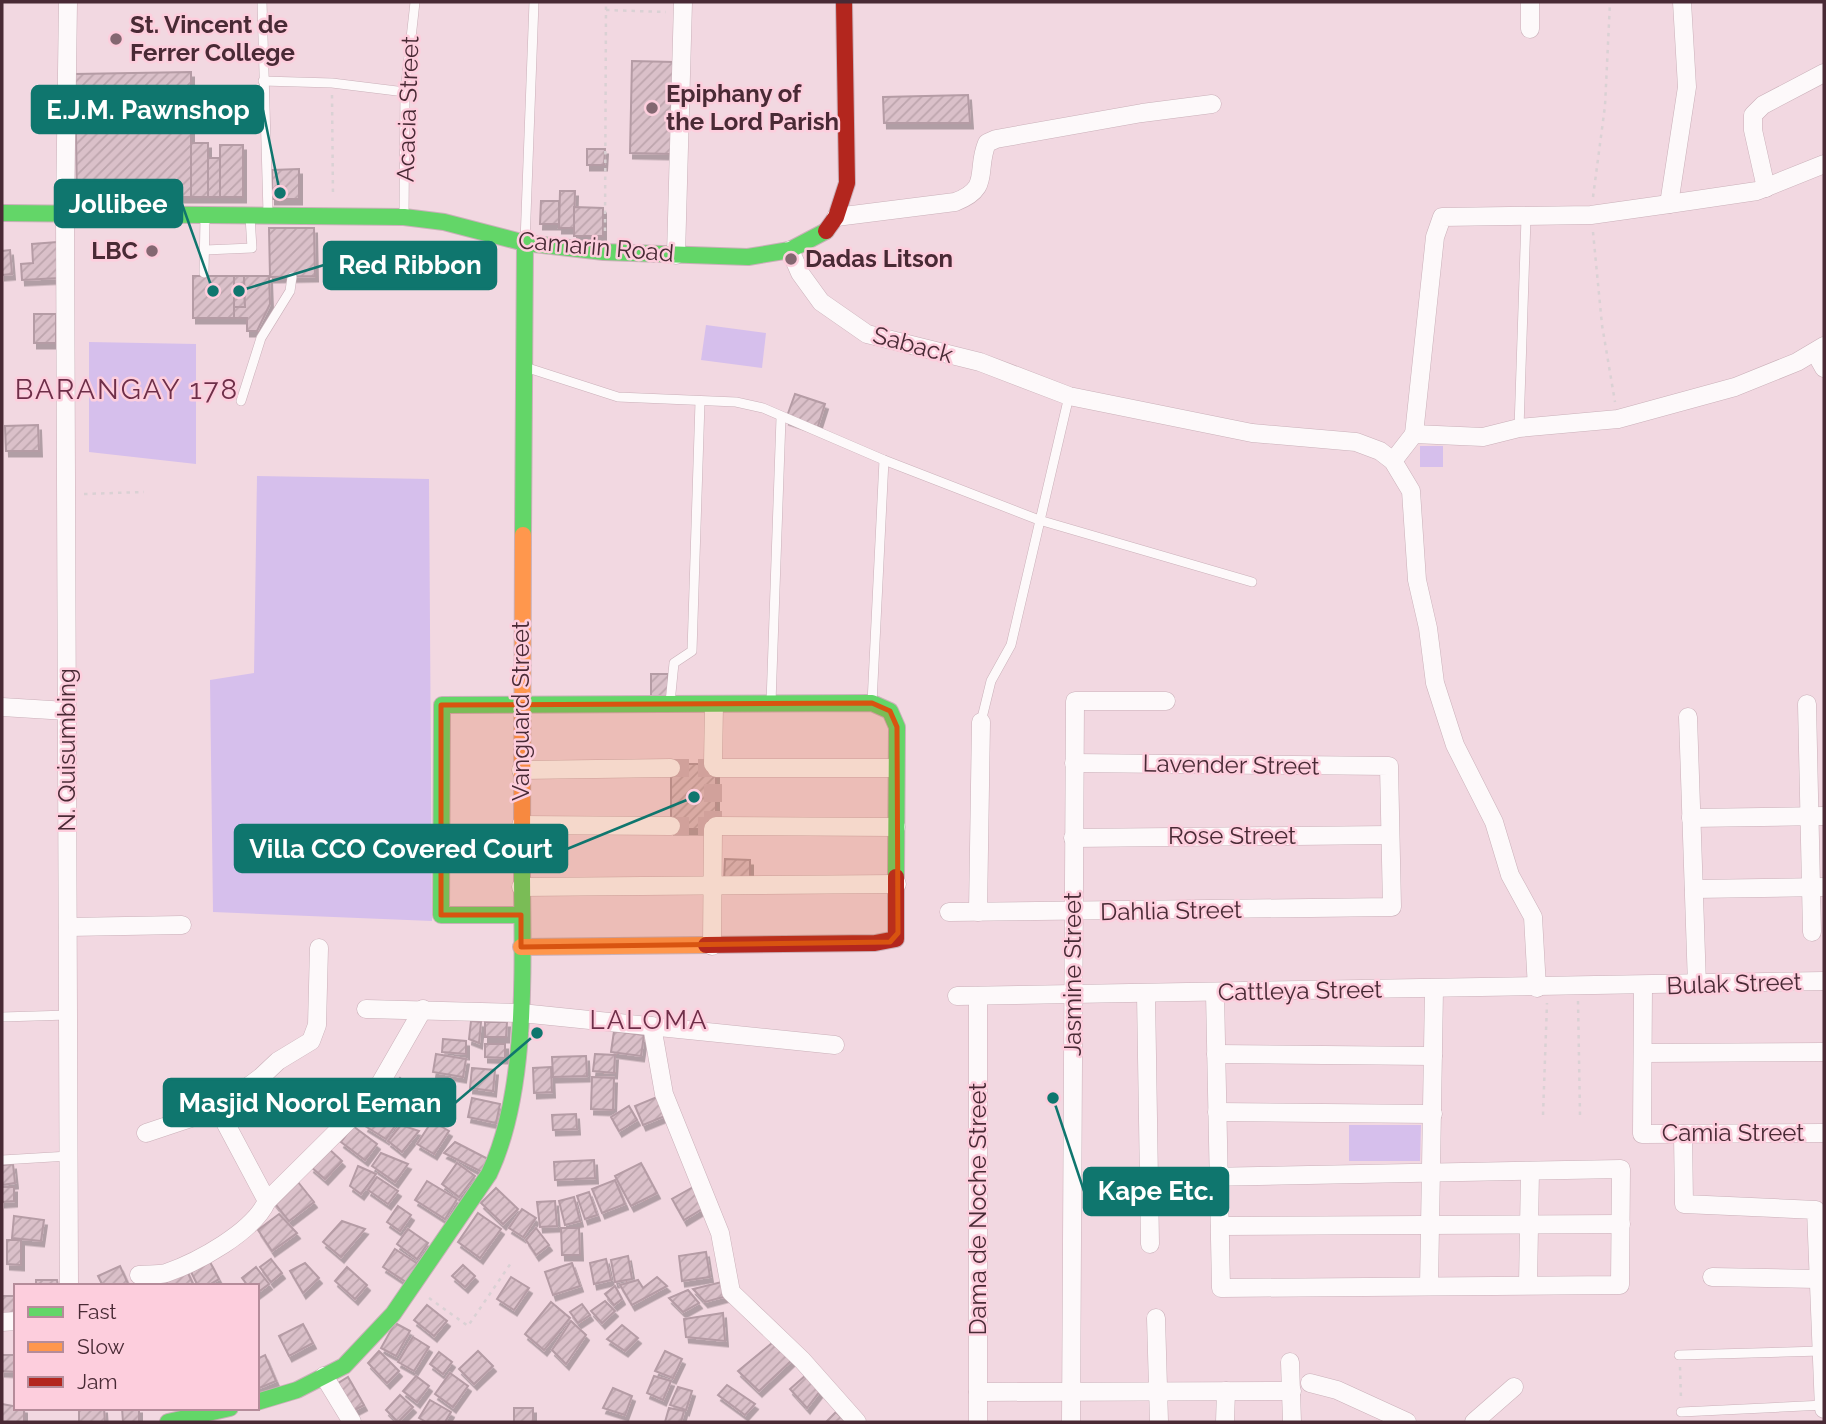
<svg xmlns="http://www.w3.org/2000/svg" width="1826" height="1424" font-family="Raleway,sans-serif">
<defs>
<pattern id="building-hatch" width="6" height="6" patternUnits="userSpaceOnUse" patternTransform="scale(1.75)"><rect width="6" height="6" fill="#dac0c9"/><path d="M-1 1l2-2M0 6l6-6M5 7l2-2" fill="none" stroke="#bda5ad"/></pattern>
<filter id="shadow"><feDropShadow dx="3" dy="5.5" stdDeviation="0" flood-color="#0004"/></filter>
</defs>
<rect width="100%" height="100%" fill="#f2d8e1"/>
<g fill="#d6bfec">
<path d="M706 325 766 333 762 368 701 360Z"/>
<path d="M89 342 196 344V464L89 452Z"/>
<rect x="1420" y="446" width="23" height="21"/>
<path d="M257 476 429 479 432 921 213 912 210 680 254 673Z"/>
<path d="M1349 1125H1421L1420 1161H1349Z"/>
</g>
<g fill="url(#building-hatch)" stroke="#b59ca5" stroke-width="2" filter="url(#shadow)">
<path d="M632 61 674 62 672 154 630 153Z"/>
<path d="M191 72V197H77L75 74Z"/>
<path d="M968 95 970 123H884L883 97Z"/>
<rect x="191" y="143" width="17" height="54"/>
<rect x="220" y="145" width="23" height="52"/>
<path d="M587 149H605L604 165H587Z"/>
<rect x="208" y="158" width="12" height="39"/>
<path d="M299 169V199H272V170Z"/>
<path d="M560 191H575L574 228H559Z"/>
<path d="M541 201H559V224H540Z"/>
<path d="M574 207 603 208V236H574Z"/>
<path d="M269 228H314L315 276 270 277Z"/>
<path d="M57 242 60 278 22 280 21 264 33 263 32 244Z"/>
<path d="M10 250 12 274 2 275V251Z"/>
<rect x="193" y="276" width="41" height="42"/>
<path d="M234 276H244L245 307H234Z"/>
<path d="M244 276H269L270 304 257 331H247V318H234V307H245Z"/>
<rect x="34" y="314" width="22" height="29"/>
<path d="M795 394 825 404 817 429 786 419Z"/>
<path d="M38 425 39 451H6L5 426Z"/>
<rect x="651" y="674" width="17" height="29"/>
<rect x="671" y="764" width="45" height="65"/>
<path d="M725 859 750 860V882L724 881Z"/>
<path d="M471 1021 481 1022 479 1043 469 1039Z"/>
<path d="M485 1022H507L506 1037H485Z"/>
<path d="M614 1031 644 1035 641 1056 611 1052Z"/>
<path d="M443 1039 466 1041V1054L442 1052Z"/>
<path d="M485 1044H505V1058L485 1057Z"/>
<path d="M436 1054 466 1059 463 1077 433 1072Z"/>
<path d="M595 1054 615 1055 614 1073 593 1071Z"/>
<path d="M586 1056 587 1076 553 1077 552 1057Z"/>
<path d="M551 1067 552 1092 534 1093 533 1068Z"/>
<path d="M472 1068 495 1070 493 1091 470 1088Z"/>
<path d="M592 1077 614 1078 613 1110 591 1109Z"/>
<path d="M400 1078 427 1101 415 1115 401 1103 392 1114 379 1103Z"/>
<path d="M657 1097 665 1116 643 1125 635 1106Z"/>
<path d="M472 1098 500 1104 496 1123 468 1117Z"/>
<path d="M629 1106 637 1120 619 1131 611 1117Z"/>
<path d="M376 1109 397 1123 386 1139 365 1126Z"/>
<path d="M576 1114 577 1129 553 1130 552 1115Z"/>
<path d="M432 1121 449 1131 434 1154 417 1144Z"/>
<path d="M401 1125 419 1131 402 1152 388 1141Z"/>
<path d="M353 1126 377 1144 365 1160 341 1142Z"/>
<path d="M455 1142 488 1159 482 1172 444 1153Z"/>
<path d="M328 1148 342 1161 325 1179 311 1167Z"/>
<path d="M381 1153 408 1164 395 1182 372 1166Z"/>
<path d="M594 1160 595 1178 555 1180 554 1162Z"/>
<path d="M457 1163 475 1176 459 1197 442 1184Z"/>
<path d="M641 1163 657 1193 631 1206 615 1176Z"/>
<path d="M13 1164 15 1183 2 1185V1165Z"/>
<path d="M358 1166 376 1174 361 1194 350 1186Z"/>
<path d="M377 1177 398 1191 388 1204 368 1190Z"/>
<path d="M615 1180 625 1204 602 1213 592 1189Z"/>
<path d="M427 1181 457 1199 445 1219 415 1200Z"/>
<path d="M298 1182 314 1202 289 1221 273 1201Z"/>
<path d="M695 1186 707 1206 684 1220 672 1199Z"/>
<path d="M2 1187H14V1201L2 1202Z"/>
<path d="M496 1188 518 1209 503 1224 481 1203Z"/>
<path d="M589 1192 597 1215 585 1219 577 1196Z"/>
<path d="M574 1197 580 1221 565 1225 559 1201Z"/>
<path d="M555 1201 557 1226 540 1227 537 1202Z"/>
<path d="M398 1206 411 1215 400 1231 387 1222Z"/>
<path d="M522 1209 536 1218 523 1237 509 1228Z"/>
<path d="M478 1213 501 1229 480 1258 458 1242Z"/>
<path d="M279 1214 297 1233 272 1251 258 1230Z"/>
<path d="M14 1216 44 1220 41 1241 12 1238Z"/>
<path d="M342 1221 365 1229 341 1257 323 1242Z"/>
<path d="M536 1228 549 1245 536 1255 526 1240Z"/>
<path d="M561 1228H579L580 1255H562Z"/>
<path d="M408 1229 428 1243 417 1259 397 1244Z"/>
<path d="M7 1240H21V1265L7 1264Z"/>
<path d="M395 1249 418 1264 406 1282 383 1267Z"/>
<path d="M706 1252 710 1277 682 1281 679 1256Z"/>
<path d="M628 1256 632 1279 615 1282 611 1260Z"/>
<path d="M271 1259 282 1273 271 1282 260 1267Z"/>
<path d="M606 1259 611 1280 594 1284 590 1263Z"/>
<path d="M210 1262 219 1279 207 1286H198L191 1272Z"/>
<path d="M305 1263 319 1278 303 1293 290 1271Z"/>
<path d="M572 1263 580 1286 553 1295 545 1272Z"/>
<path d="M463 1265 475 1276 465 1287 452 1276Z"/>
<path d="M120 1266 129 1286H103L98 1276Z"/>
<path d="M256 1267 269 1284 257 1293V1286H248L242 1278Z"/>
<path d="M347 1267 367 1285 355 1299 335 1281Z"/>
<path d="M186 1269 194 1286H157L156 1283Z"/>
<path d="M511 1277 529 1288 514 1310 497 1299Z"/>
<path d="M657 1277 667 1286 632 1305 620 1285 638 1280 643 1288Z"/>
<path d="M36 1280H57L58 1286H36Z"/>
<path d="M726 1281 727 1296 705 1302 693 1289Z"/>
<path d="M615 1286 622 1299 614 1305 605 1294Z"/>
<path d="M688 1290 699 1303 683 1312 669 1298Z"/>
<path d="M2 1296H16V1318L2 1317Z"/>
<path d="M605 1301 615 1311 602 1323 591 1311Z"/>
<path d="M551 1302 570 1318 544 1350 525 1334Z"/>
<path d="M582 1304 590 1315 578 1323 570 1312Z"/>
<path d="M427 1305 447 1321 434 1336 414 1320Z"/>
<path d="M723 1313 725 1341 686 1337 684 1319Z"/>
<path d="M571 1321 586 1335 566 1364 552 1350Z"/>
<path d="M395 1323 410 1331 396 1356 381 1348Z"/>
<path d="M303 1324 313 1343 289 1356 279 1336Z"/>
<path d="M622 1325 638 1338 625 1351 607 1339Z"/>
<path d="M413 1337 429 1347 414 1371 398 1362Z"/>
<path d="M772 1343 792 1360 759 1391 738 1371Z"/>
<path d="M379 1351 399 1371 387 1383 368 1363Z"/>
<path d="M478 1351 493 1366 474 1384 459 1369Z"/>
<path d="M665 1351 682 1359 673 1378 655 1371Z"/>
<path d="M439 1352 452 1362 443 1374 430 1364Z"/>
<path d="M2 1355H16V1372L2 1371Z"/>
<path d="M265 1355 276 1381 257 1389V1359Z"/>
<path d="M450 1373 468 1386 453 1407 435 1394Z"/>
<path d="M806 1375 820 1391 807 1408 790 1389Z"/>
<path d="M416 1376 429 1386 417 1402 403 1391Z"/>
<path d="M654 1376 671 1381 663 1400 647 1393Z"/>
<path d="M348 1377 364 1405 351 1412 335 1385Z"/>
<path d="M727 1385 755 1404 745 1415 718 1395Z"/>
<path d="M678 1387 692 1391 686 1410 670 1405Z"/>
<path d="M613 1388 632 1396 625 1415 603 1408Z"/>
<path d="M400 1395 413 1407 398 1422 386 1410Z"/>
<path d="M430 1400 451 1412 445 1422H426L419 1418Z"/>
<path d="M2 1404 24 1408V1422H2Z"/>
<path d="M79 1408H104L105 1422H79Z"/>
<path d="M122 1408H139V1422H123Z"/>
<rect x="514" y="1408" width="19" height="14"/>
<path d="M669 1408 684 1411 681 1422H665Z"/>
<path d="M836 1412 846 1422H826Z"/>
</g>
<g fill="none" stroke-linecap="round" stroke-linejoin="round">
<g stroke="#d0b5bf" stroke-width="18" stroke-dasharray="18 9" stroke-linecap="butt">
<path d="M671 768H716"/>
<path d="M671 826H716"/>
<path d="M713 829V764"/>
</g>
<defs>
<g id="lane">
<path d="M262 2 268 213"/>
<path d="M263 81 332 83 405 92"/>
<path d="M404 216 405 92 415 2"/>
<path d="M525 242 534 2"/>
<path d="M205 250 252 248 250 217"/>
<path d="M204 273 205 218"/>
<path d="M528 368 618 397 736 402 763 408 884 460 1039 520 1252 582"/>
<path d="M241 401 261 338 290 291 292 277"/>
<path d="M1519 428 1526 218"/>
<path d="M670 703 674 663 692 651 700 402"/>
<path d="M771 703 781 418"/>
<path d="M872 703 884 460"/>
<path d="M981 722 991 681 1011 645 1069 396"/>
<path d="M2 1017 68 1015"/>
<path d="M2 1160 69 1156"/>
<path d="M1679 1355 1821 1351"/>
<path d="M1681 1412 1824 1405"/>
</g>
<g id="street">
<path d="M68 2 65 213 69 1286"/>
<path d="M1530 29V2"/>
<path d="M1766 188 1753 130V115L1763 105 1824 73"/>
<path d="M1669 204 1687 87 1682 2"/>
<path d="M836 217 955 202C992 188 975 171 987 143L996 139 1142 113 1212 104"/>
<path d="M790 250 800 273 821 302 867 334 980 362 1069 396 1252 433 1356 442 1380 451 1393 461 1411 491 1417 580 1428 628 1435 683 1455 745 1494 822 1510 875 1533 917 1537 988"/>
<path d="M676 255 683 2"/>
<path d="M1815 352 1824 368"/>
<path d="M1414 434 1435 237 1442 217 1591 215 1669 204 1757 191 1824 164"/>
<path d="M1393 461 1414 434 1483 437 1519 428 1618 419 1735 387 1797 362 1824 346"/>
<path d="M1807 704 1812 932"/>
<path d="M2 707 67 711"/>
<path d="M1688 717 1697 985"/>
<path d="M713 764 714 705"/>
<path d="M716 768H895"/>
<path d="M521 770 671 768"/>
<path d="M1691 818 1824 816"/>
<path d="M521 825 671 826"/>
<path d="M716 826 896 827"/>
<path d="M1073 838 1390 835"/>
<path d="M521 887 897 884"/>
<path d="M1694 889 1824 887"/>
<path d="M949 912 1392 907 1389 766 1074 763"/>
<path d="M978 912 981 722"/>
<path d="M68 927 182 925"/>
<path d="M712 946 713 829"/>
<path d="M1643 987 1642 1134 1824 1133"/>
<path d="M1146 994 1150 1244"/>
<path d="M957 996 1824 981"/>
<path d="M978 996V1422"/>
<path d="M366 1009 521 1013 835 1045"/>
<path d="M652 1026 664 1094 720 1233 731 1292 802 1360 857 1422"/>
<path d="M1643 1053 1824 1052"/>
<path d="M1216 1054 1433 1056"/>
<path d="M218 1109 261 1077 278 1061 311 1041 317 1025 319 948"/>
<path d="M1217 1112 1433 1114"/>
<path d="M146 1133 218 1109 267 1201"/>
<path d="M1683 1134 1684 1204 1816 1210 1824 1409"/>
<path d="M1151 1178C1308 1175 1465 1172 1621 1169L1620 1285 1221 1288C1219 1190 1217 1091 1215 993"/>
<path d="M1220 1226 1621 1224"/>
<path d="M139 1275C148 1274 158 1275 166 1273 198 1262 253 1232 267 1201L373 1096 423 1009"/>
<path d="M1712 1277 1818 1279"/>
<path d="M1528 1285 1530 1171"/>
<path d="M1429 1286 1434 990"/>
<path d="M1156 1318 1159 1422"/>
<path d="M2 1322 16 1321"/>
<path d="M1290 1362 1292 1422"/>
<path d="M324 1376 352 1422"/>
<path d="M1310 1383 1337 1390 1407 1422"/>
<path d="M978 1392 1292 1391"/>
<path d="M1071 1422 1075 701H1166"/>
<path d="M1225 1422 1226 1391"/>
<path d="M1474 1422 1514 1387"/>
</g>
<g id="fast">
<path d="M2 213 404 217 444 222 525 243 604 252 748 257 790 250 826 231"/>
<path d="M523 535 525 243"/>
<path d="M521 915H441L442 705 872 703 890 711 897 727 896 877"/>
<path d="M257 1402 297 1390 344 1366 393 1314 489 1174C532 1083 521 946 522 846"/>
<path d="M168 1422 230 1408"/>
</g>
<g id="slow">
<path d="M522 846 523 535"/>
<path d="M521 947 706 945"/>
</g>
<g id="jam">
<path d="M826 231 836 217 847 183 844 2"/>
<path d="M706 945 875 943 896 939V877"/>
</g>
</defs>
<use href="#lane" stroke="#cab0b9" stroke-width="10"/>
<use href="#street" stroke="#cab0b9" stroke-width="19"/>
<use href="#fast" stroke="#cab0b9" stroke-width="18"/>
<use href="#slow" stroke="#cab0b9" stroke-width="18"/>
<use href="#jam" stroke="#cab0b9" stroke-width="18"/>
<g stroke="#dad1d4" stroke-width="2.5" stroke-dasharray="3.5 5" stroke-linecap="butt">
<path d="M606 10 666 12"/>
<path d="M332 95 333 197"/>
<path d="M1593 197 1605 106 1610 2"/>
<path d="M605 231 606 2"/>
<path d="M1593 232 1602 325 1615 402"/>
<path d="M84 494 144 492"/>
<path d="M1578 1001 1580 1115"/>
<path d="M1543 1115 1547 1003"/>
<path d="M429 1298 468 1326 511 1263"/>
<path d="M1680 1367 1681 1399"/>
</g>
<use href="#lane" stroke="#fdf9fa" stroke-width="9"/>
<use href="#street" stroke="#fdf9fa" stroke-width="18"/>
<use href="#fast" stroke="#63d668" stroke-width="16"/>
<use href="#slow" stroke="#ff974d" stroke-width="16"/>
<use href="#jam" stroke="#b3261e" stroke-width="16"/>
</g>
<path fill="#d85410" fill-opacity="0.2" stroke="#d85410" stroke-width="5" stroke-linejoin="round" d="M872 703 890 711 897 727 898 933 890 942 521 947V915H441V705Z"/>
<g fill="#846771" stroke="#fdcedd" stroke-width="2.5">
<circle cx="116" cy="39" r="7"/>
<circle cx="652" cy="108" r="7"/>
<circle cx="152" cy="251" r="7"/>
<circle cx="791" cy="259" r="7"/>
</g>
<g text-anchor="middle" stroke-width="5" stroke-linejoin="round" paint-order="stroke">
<g font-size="24" font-weight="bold" fill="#492a35" stroke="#fdcedd" text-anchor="start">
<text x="130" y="33">St. Vincent de<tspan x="130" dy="28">Ferrer College</tspan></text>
<text x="666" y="102">Epiphany of<tspan x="666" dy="28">the Lord Parish</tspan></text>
<text x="138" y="259" text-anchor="end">LBC</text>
<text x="805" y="267">Dadas Litson</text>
</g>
<g font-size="24" fill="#492a35" stroke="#fdcedd">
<text transform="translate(408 109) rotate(-88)" y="8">Acacia Street</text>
<text transform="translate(596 247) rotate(5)" y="8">Camarin Road</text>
<text transform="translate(913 345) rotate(15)" y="8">Saback</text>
<text transform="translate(521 711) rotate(-90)" y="8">Vanguard Street</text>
<text transform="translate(67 750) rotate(-90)" y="8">N. Quisumbing</text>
<text transform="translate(1231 765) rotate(1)" y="8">Lavender Street</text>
<text x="1232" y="844">Rose Street</text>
<text transform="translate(1171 911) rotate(-1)" y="8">Dahlia Street</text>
<text transform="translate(1073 974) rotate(-90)" y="8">Jasmine Street</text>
<text transform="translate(1734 984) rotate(-2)" y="8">Bulak Street</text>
<text transform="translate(1300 991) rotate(-1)" y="8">Cattleya Street</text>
<text x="1733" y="1141">Camia Street</text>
<text transform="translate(978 1209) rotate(-90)" y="8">Dama de Noche Street</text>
</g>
<g font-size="26" letter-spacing="2" fill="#6e2e48" stroke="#fdcedd">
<text x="649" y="1029">LALOMA</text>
</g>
<g font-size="28" letter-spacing="2" fill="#6e2e48" stroke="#fdcedd">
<text x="127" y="399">BARANGAY 178</text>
</g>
</g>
<path fill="none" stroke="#0f766e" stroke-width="2.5" d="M280 193L263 110M213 291L182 204M239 291L324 265M694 797L567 849M537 1033L455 1103M1053 1098L1084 1191"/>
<g fill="#0f766e" stroke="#fdcedd" stroke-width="2.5">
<circle cx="280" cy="193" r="7"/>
<circle cx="213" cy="291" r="7"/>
<circle cx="239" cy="291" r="7"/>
<circle cx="694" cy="797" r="7"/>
<circle cx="537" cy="1033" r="7"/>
<circle cx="1053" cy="1098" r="7"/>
</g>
<g fill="#0f766e" stroke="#0f766e" stroke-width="2.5">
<rect x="32" y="86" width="231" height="47" rx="7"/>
<rect x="55" y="180" width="127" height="47" rx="7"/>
<rect x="324" y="242" width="172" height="47" rx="7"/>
<rect x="235" y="825" width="332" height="47" rx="7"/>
<rect x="164" y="1079" width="291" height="47" rx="7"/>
<rect x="1084" y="1168" width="144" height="47" rx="7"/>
</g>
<g font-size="26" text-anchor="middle" font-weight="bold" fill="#fff">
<text x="148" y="119">E.J.M. Pawnshop</text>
<text x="118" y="213">Jollibee</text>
<text x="410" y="274">Red Ribbon</text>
<text x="401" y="858">Villa CCO Covered Court</text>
<text x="310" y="1112">Masjid Noorol Eeman</text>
<text x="1156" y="1200">Kape Etc.</text>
</g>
<rect width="1826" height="1424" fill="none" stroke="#492a35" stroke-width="7"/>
<rect x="14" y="1284" width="245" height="126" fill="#fdcedd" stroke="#b58c9a" stroke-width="2"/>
<rect x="28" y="1307" width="35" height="10" fill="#63d668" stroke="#b58c9a" stroke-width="2"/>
<text x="77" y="1319" font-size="21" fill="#492a35">Fast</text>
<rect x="28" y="1342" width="35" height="10" fill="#ff974d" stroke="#b58c9a" stroke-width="2"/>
<text x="77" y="1354" font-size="21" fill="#492a35">Slow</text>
<rect x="28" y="1377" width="35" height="10" fill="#b3261e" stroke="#b58c9a" stroke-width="2"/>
<text x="77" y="1389" font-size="21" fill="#492a35">Jam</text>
</svg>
